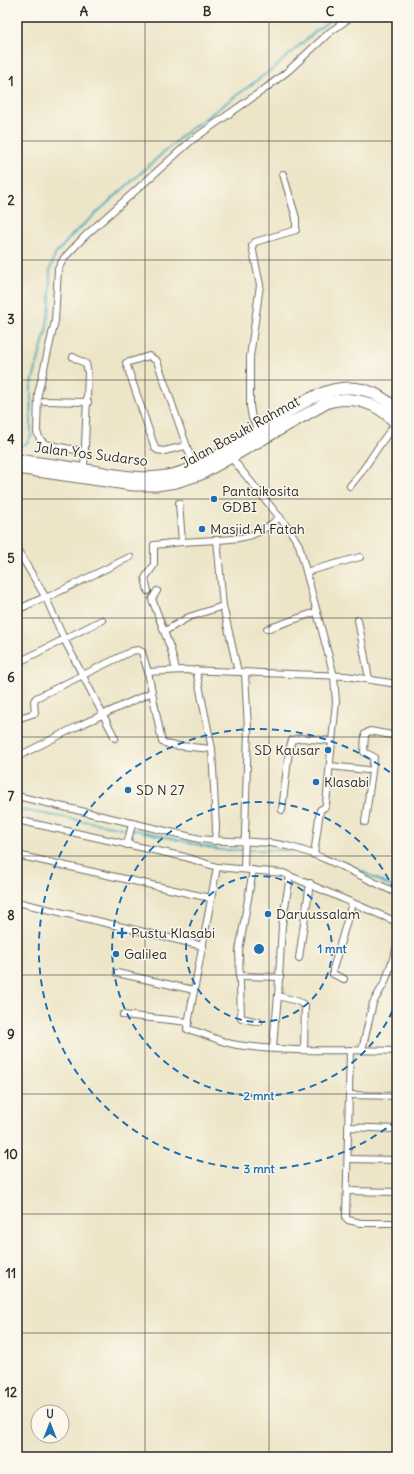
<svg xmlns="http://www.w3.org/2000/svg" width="414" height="1474" font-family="Delius,sans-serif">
<rect width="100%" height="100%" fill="#fbf7ec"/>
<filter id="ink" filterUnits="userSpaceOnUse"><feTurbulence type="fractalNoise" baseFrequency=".025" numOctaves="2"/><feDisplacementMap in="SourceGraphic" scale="8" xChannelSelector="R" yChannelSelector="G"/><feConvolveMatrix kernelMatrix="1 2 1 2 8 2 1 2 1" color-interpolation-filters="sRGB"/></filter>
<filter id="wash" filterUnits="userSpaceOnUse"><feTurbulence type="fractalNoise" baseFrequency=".012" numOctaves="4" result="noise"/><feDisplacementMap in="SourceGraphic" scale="16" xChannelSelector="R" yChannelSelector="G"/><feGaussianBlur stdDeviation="0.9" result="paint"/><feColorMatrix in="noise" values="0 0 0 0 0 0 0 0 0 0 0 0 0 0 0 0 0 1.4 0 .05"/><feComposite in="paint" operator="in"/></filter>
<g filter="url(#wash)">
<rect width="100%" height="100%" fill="#ede5c7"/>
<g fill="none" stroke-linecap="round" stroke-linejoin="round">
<g stroke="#3da9bc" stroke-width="2">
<path d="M17 446 26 444 31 436V387L46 331 50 306V270L55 255 72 235 184 134 275 67 317 30 335 17"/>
<path d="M17 809 145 832 220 850H292"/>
<path d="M337 861 345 863 392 887"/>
</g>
</g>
</g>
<g filter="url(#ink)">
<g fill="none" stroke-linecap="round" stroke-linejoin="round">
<defs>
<g id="minor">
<path d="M73 357 86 364 88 373 84 470"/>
<path d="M44 401 88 402"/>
<path d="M259 431 252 418 250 406V357L260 285 252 246 255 242 296 230V218L283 174"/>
<path d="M185 446 164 451 157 450 155 448 126 363 149 356 157 361 194 467"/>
<path d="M86 452 45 444 40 439 37 432 38 394 55 321 58 269 64 258 85 236 192 140 266 88 288 71 330 32 351 17"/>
<path d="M230 456 289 529 299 545 334 676 336 702 332 741 301 738 292 740 289 750 282 810"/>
<path d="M350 486C368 466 379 443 396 423"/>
<path d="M179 503 182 542 217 540 223 606 238 672"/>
<path d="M217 540C246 539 258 536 280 517"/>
<path d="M17 549 46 598 64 639 115 738"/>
<path d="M306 572 360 557"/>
<path d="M148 591 145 578 154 565V545L182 542"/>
<path d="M157 591 152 599 171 650 176 670"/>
<path d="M46 598 130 557"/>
<path d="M17 610 45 597"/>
<path d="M358 620 369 679"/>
<path d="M267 629 316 612"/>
<path d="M165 631 189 617 223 606"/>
<path d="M17 663 102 620"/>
<path d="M196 670 212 749 216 827 215 841"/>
<path d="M148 672 183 670 346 676 397 684"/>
<path d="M17 719 35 713 34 701 36 698 132 651 138 650 142 652 148 672 162 742 170 745 212 749"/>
<path d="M17 757 76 727 152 692"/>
<path d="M330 766 367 770"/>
<path d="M17 796 200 839C230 843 261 839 291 847 326 856 363 878 397 893"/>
<path d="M17 820 185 857 217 867"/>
<path d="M365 822 374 757 364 752 365 734 370 731 397 736"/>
<path d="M127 845 132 824"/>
<path d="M17 855 210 898"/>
<path d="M314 855 320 810 325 807 326 804 332 741"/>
<path d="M244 869 248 729 245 673"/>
<path d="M253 870 239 951 241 1018 259 1022"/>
<path d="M290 876 282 925 278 996 297 1001 305 1005 304 1049"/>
<path d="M17 902 203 946"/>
<path d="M397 922 283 873 217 867 187 1029C205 1033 219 1042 237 1045 289 1053 344 1049 397 1051"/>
<path d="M299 958 310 883"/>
<path d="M117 973 194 990"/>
<path d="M239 976 280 977"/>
<path d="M344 979 333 974V969L352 903"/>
<path d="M123 1015 189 1022"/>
<path d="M276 1018 278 996"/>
<path d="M273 1048 275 1022"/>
<path d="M350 1050 346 1218 348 1220 361 1223H397"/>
<path d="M362 1050 373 1003 385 982 397 947"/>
<path d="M349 1095 397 1096"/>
<path d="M348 1127 397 1129"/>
<path d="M348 1159 397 1160"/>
<path d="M347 1191 397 1192"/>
</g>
<g id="trunk">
<path d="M17 460C40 463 63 466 86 470 113 474 140 481 167 476 203 469 249 437 280 417 301 404 323 388 349 388 369 388 383 397 397 410"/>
<path d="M17 468 133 485H156L176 482 201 474 328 402C354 395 378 403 397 424"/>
</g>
</defs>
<use href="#minor" stroke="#6f6c62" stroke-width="8"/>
<use href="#trunk" stroke="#6f6c62" stroke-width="13"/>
<use href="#minor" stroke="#fff" stroke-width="6"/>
<use href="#trunk" stroke="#fff" stroke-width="11"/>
</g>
</g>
<path fill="none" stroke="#2b2b2b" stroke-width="1" stroke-opacity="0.55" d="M145 17V1457M269 17V1457M17 141H397M17 260H397M17 380H397M17 499H397M17 618H397M17 737H397M17 856H397M17 975H397M17 1094H397M17 1214H397M17 1333H397"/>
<g fill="none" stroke="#1f6fb2" stroke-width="2" stroke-dasharray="7 5">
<circle cx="259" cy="949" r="73"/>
<path d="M397 1000A147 147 0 1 1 397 898"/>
<path d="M396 1121A220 220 0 1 1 396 777"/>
</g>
<g fill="#1f6fb2" stroke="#fbf7ec" stroke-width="1.5">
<circle cx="214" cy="499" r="4"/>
<circle cx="202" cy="529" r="4"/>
<circle cx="328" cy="750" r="4"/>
<circle cx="316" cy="782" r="4"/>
<circle cx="128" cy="790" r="4"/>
<circle cx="268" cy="914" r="4"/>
<path d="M120 927h4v4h4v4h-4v4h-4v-4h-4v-4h4z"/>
<circle cx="116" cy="954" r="4"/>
</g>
<g text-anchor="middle" stroke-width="3" stroke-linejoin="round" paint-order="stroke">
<g font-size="14" fill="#2b2b2b" stroke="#fbf7ec">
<text transform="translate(240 432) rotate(-29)" y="5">Jalan Basuki Rahmat</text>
<text transform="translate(91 454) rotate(7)" y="5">Jalan Yos Sudarso</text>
</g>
<g font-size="14" fill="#2b2b2b" stroke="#fbf7ec" text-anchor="start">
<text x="222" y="496">Pantaikosita<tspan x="222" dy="16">GDBI</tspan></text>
<text x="210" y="534">Masjid Al Fatah</text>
<text x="320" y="755" text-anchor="end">SD Kausar</text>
<text x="324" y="787">Klasabi</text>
<text x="136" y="795">SD N 27</text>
<text x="276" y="919">Daruussalam</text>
<text x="131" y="938">Pustu Klasabi</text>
<text x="124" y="959">Galilea</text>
</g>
</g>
<circle cx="259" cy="949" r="6" fill="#1f6fb2" stroke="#fbf7ec" stroke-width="2"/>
<g font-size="12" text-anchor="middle" font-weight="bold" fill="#1f6fb2" stroke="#fbf7ec" stroke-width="3" stroke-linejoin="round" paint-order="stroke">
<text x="332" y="953">1 mnt</text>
<text x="259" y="1100">2 mnt</text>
<text x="259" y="1173">3 mnt</text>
</g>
<rect width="414" height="1474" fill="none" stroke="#fbf7ec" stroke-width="44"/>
<g transform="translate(50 1424)"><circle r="19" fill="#fbf7ec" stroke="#a8a59f"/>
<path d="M0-3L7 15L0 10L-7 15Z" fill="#1f6fb2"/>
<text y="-6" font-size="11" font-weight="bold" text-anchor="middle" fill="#2b2b2b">U</text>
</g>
<rect x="22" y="22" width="370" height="1430" fill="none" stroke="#2b2b2b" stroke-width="1.5"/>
<g font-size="13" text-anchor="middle" font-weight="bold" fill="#2b2b2b">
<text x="84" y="16">A</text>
<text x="207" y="16">B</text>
<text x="330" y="16">C</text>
<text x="11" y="86">1</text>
<text x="11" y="205">2</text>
<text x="11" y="324">3</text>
<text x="11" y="444">4</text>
<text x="11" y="563">5</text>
<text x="11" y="682">6</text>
<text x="11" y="801">7</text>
<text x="11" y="920">8</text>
<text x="11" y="1039">9</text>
<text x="11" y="1159">10</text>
<text x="11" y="1278">11</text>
<text x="11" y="1397">12</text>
</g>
</svg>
